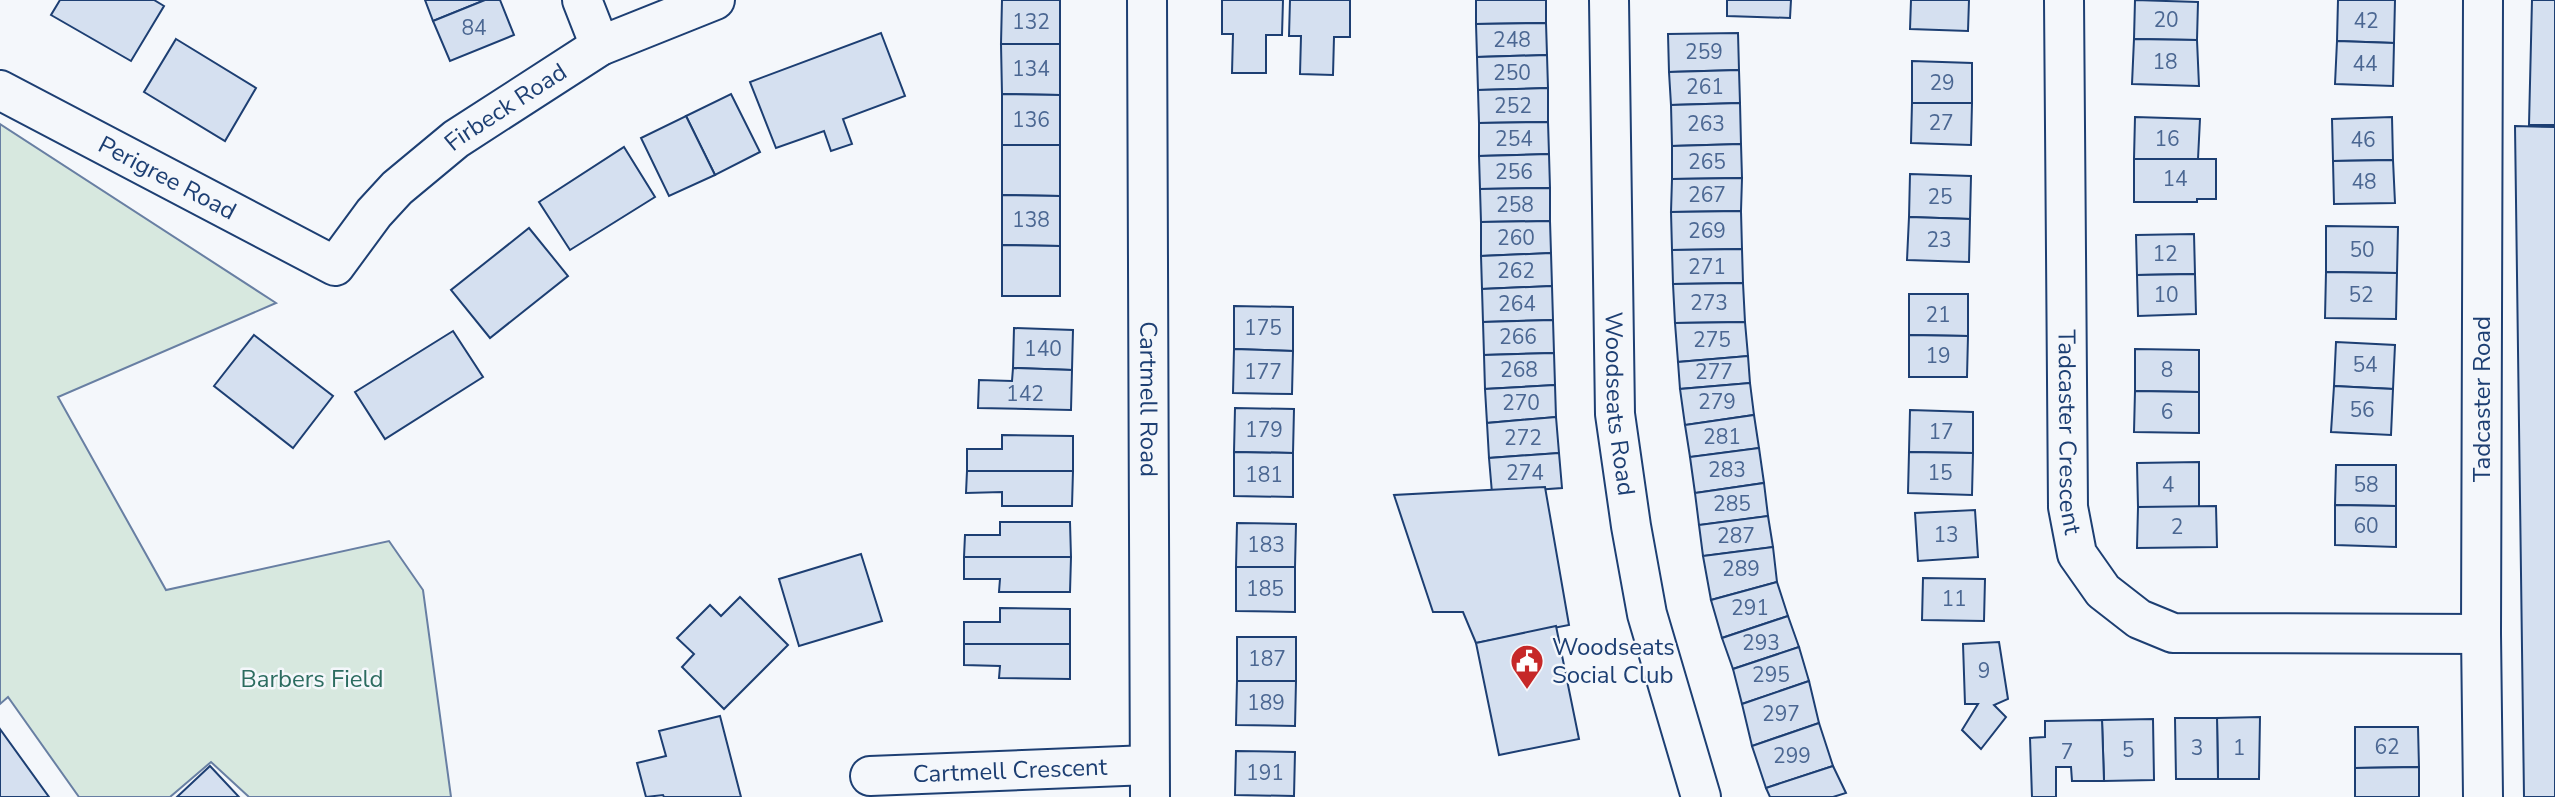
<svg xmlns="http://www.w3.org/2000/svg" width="2555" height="797" font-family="'Nunito Sans',sans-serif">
<rect width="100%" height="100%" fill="#f4f7fb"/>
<path fill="#d7e8df" stroke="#687fa3" stroke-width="2" d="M0 124 276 303 58 397 166 590 389 541 423 590 451 797H249L211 762 170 797H79L8 697 0 704Z"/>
<g fill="#d5e0f0" stroke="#1d3f73" stroke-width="2">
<path d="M60 0H154L164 6 131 61 51 15Z"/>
<path d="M425 0H485L433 21Z"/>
<path d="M485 0H500L514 35 450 61 433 21Z"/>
<path d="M1002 0H1060V44H1001Z"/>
<path d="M1222 0H1283L1282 35H1266V73H1232L1233 34H1222Z"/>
<path d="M1290 0H1350V37H1334L1333 75 1300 74 1301 36H1289Z"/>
<path d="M1476 0H1546V23L1476 24Z"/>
<path d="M1727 0H1791L1790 18 1727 16Z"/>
<path d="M1911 0H1969L1968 31 1910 29Z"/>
<path d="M2135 0 2198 2 2197 40 2134 39Z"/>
<path d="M2338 0H2395L2394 43 2337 41Z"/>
<path d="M2532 0H2555V125H2529Z"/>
<path d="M1546 23 1547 55 1477 57 1476 24Z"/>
<path d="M881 33 905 96 843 119 852 144 831 151 824 131 776 148 750 82Z"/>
<path d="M1738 33 1739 70 1669 72 1668 34Z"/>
<path d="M176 39 256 88 225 141 144 92Z"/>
<path d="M2134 39 2197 40 2199 86 2132 84Z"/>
<path d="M2337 41 2394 43 2393 86 2335 84Z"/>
<path d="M1001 44H1060V95L1002 94Z"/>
<path d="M1547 55 1548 88 1478 90 1477 57Z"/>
<path d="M1912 61 1972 63V103H1912Z"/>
<path d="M1739 70 1740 103 1671 105 1669 72Z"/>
<path d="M1548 88V122L1479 123 1478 90Z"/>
<path d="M731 94 760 152 715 175 686 116Z"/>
<path d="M1002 94 1060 95V145H1002Z"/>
<path d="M1740 103 1741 144 1672 146 1671 105Z"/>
<path d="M1912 103H1972L1971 145 1911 143Z"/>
<path d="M686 116 715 175 669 196 641 138Z"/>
<path d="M2135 117 2200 119 2198 159H2134Z"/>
<path d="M2392 117 2393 160 2333 161 2332 119Z"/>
<path d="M1548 122 1549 154 1479 156V123Z"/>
<path d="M2515 126 2555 127V797H2524Z"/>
<path d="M1741 144 1742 178 1672 179V146Z"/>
<path d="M1002 145H1060V196L1002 195Z"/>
<path d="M624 147 655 197 570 250 539 202Z"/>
<path d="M1549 154 1550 188 1480 189 1479 156Z"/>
<path d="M2134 159H2216V199H2197V202H2134Z"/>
<path d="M2393 160 2395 203 2334 204 2333 161Z"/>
<path d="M1910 174 1971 176 1970 219 1909 217Z"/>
<path d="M1742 178 1741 211 1671 212 1672 179Z"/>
<path d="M1550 188V221L1481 222 1480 189Z"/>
<path d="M1002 195 1060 196V246L1002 245Z"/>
<path d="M1741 211 1742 249 1672 250 1671 212Z"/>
<path d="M1909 217 1970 219 1969 262 1907 260Z"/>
<path d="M1550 221 1551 253 1481 256V222Z"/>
<path d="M2326 226 2398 227 2397 273 2326 272Z"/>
<path d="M529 228 568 276 490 338 451 290Z"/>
<path d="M2194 234 2195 274 2137 275 2136 235Z"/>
<path d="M1002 245 1060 246V296H1002Z"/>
<path d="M1742 249 1743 283 1673 284 1672 250Z"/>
<path d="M1551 253 1552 286 1482 289 1481 256Z"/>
<path d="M2326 272 2397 273 2396 319 2325 318Z"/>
<path d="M2195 274 2196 314 2138 316 2137 275Z"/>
<path d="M1743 283 1745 322 1675 323 1673 284Z"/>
<path d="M1552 286 1553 320 1483 322 1482 289Z"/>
<path d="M1909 294H1968V336L1909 335Z"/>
<path d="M1234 306 1293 307V351L1234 349Z"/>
<path d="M1553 320 1554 353 1484 355 1483 322Z"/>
<path d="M1745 322 1748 356 1678 362 1675 323Z"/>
<path d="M1014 328 1073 330 1072 370 1013 368Z"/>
<path d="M453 331 483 377 385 439 355 392Z"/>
<path d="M254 335 333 396 293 448 214 386Z"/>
<path d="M1909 335 1968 336 1967 377H1909Z"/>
<path d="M2336 342 2395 345 2393 389 2334 386Z"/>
<path d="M1234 349 1293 351 1292 394 1233 393Z"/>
<path d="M2135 349 2199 350V392L2135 391Z"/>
<path d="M1554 353 1555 385 1485 389 1484 355Z"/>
<path d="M1748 356 1750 383 1680 389 1678 362Z"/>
<path d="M1013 368 1072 370 1071 410 978 408 979 380 1012 381Z"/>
<path d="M1750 383 1754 415 1685 425 1680 389Z"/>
<path d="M1555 385 1556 417 1487 423 1485 389Z"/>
<path d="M2334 386 2393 389 2391 435 2331 432Z"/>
<path d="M2135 391 2199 392V433L2134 432Z"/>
<path d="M1235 408 1294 409 1293 453 1234 452Z"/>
<path d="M1910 410 1973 412V453L1909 452Z"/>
<path d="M1754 415 1759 448 1690 457 1685 425Z"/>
<path d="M1556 417 1559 453 1489 458 1487 423Z"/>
<path d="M1002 435 1073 436V471H967V449H1002Z"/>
<path d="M1759 448 1764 483 1695 493 1690 457Z"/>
<path d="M1234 452 1293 453V497L1234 496Z"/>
<path d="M1909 452 1973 453 1972 495 1908 493Z"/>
<path d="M1559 453 1562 488 1492 493 1489 458Z"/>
<path d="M2199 462V507H2138L2137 463Z"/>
<path d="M2336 465H2396V506L2335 505Z"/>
<path d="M967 471H1073L1072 506H1002V492L966 493Z"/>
<path d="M1764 483 1768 516 1699 525 1695 493Z"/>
<path d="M1545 487 1569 625 1476 643 1463 612H1433L1394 495Z"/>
<path d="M2335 505 2396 506V547L2335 545Z"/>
<path d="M2216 506 2217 547 2137 548 2138 507Z"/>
<path d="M1975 510 1978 557 1918 561 1915 513Z"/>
<path d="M1768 516 1773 547 1703 556 1699 525Z"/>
<path d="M1000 522H1070L1071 557H964L965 535H1000Z"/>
<path d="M1237 523 1296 524 1295 567H1236Z"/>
<path d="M1773 547 1777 582 1711 600 1703 556Z"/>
<path d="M861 554 882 621 799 646 779 579Z"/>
<path d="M964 557H1071L1070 592H999L1000 579H964Z"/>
<path d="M1236 567H1295V612L1236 611Z"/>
<path d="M1923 578 1985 579 1984 621 1922 620Z"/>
<path d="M1777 582 1788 616 1722 638 1711 600Z"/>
<path d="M740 597 788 645 724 709 682 667 694 654 677 638 710 605 721 616Z"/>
<path d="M1000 608 1070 609V644H964V622H1000Z"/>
<path d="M1788 616 1799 647 1733 669 1722 638Z"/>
<path d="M1556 626 1579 739 1499 755 1476 643Z"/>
<rect x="1237" y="637" width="59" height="44"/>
<path d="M1999 642 2008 699 1994 705 2006 717 1981 749 1962 730 1978 704H1965L1963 644Z"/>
<path d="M964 644H1070V679L999 678 1000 666 964 665Z"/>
<path d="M1799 647 1809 681 1742 704 1733 669Z"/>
<path d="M1237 681H1296L1295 726 1236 725Z"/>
<path d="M1809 681 1819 723 1752 746 1742 704Z"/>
<path d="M720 716 741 797H664L663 795 646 797 637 763 666 756 659 731Z"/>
<path d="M2260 717 2259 779H2218L2217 718Z"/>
<path d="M2175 718H2217L2218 779H2176Z"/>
<path d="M2153 719 2154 780 2104 781 2102 720Z"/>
<path d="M2102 720 2104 781H2072L2071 767H2056V797H2032L2030 738 2045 737V721Z"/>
<path d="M1819 723 1833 766 1766 788 1752 746Z"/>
<path d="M2355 727H2418L2419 767 2355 768Z"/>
<path d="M0 729 49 797H0Z"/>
<path d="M1236 751 1295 752 1294 796 1235 795Z"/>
<path d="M210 766 239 797H177Z"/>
<path d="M1833 766 1846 793 1833 797H1770L1766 788Z"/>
<path d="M2419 767V797H2355V768Z"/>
</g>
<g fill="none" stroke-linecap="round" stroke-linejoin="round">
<defs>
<g id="minor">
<path d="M582 0 600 46"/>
<path id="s1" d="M1147 0 1150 797"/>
<path id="s2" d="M2064 0 2068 507 2077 554 2103 591 2139 619 2173 633 2481 634"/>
<path d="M2483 0 2481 634 2483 797"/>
<path id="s3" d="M0 90 335 266 374 213 397 188 456 139 600 46 715 0"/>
<path id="s4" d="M870 776 1149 765"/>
</g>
<g id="tertiary">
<path id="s5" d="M1609 0 1615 414 1631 526 1647 614 1701 797"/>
</g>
</defs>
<use href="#minor" stroke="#1d3f73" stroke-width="42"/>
<use href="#tertiary" stroke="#1d3f73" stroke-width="42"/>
<use href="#minor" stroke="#f4f7fb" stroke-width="38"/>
<use href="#tertiary" stroke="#f4f7fb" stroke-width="38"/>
</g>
<defs>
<symbol id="civic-pin" viewBox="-11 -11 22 30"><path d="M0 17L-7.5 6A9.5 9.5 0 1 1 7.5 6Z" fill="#c62828" stroke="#f4f7fb"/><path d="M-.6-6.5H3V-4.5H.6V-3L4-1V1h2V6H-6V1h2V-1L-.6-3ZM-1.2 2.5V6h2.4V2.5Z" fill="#fff"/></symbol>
</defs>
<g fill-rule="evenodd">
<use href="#civic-pin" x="1508" y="642" width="38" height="52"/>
</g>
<g text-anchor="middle" stroke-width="5" stroke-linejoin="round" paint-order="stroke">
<g font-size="21" fill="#4b6792">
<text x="2166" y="27">20</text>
<text x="2366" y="28">42</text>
<text x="1031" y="29">132</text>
<text x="474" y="35">84</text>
<text x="1512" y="47">248</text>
<text x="1704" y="59">259</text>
<text x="2165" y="69">18</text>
<text x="2365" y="71">44</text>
<text x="1031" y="76">134</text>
<text x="1512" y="80">250</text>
<text x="1942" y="90">29</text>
<text x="1705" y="94">261</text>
<text x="1513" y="113">252</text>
<text x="1031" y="127">136</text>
<text x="1941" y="130">27</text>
<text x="1706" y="131">263</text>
<text x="1514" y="146">254</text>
<text x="2167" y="146">16</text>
<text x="2363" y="147">46</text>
<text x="1707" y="169">265</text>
<text x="1514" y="179">256</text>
<text x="2175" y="186">14</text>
<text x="2364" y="189">48</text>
<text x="1707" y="202">267</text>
<text x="1940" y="204">25</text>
<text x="1515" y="212">258</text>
<text x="1031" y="227">138</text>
<text x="1707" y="238">269</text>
<text x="1516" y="245">260</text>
<text x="1939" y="247">23</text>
<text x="2362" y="257">50</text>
<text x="2165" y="261">12</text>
<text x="1707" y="274">271</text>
<text x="1516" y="278">262</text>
<text x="2166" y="302">10</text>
<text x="2361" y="302">52</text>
<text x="1709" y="310">273</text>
<text x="1517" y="311">264</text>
<text x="1938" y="322">21</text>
<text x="1263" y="335">175</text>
<text x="1518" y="344">266</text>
<text x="1712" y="347">275</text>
<text x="1043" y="356">140</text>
<text x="1938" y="363">19</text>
<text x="2365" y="372">54</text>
<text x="1519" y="377">268</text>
<text x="2167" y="377">8</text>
<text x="1263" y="379">177</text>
<text x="1714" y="379">277</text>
<text x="1025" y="401">142</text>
<text x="1717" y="409">279</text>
<text x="1521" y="410">270</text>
<text x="2362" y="417">56</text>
<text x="2167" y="419">6</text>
<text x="1264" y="437">179</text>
<text x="1941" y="439">17</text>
<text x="1722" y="444">281</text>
<text x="1523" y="445">272</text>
<text x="1727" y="477">283</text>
<text x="1525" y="480">274</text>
<text x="1940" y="480">15</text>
<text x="1264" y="482">181</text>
<text x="2168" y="492">4</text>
<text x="2366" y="492">58</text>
<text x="1732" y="511">285</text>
<text x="2366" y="533">60</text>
<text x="2177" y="534">2</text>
<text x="1946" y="542">13</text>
<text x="1736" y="543">287</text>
<text x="1266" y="552">183</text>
<text x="1741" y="576">289</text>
<text x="1265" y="596">185</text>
<text x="1954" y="606">11</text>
<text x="1750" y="615">291</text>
<text x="1761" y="650">293</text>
<text x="1267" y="666">187</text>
<text x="1984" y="678">9</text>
<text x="1771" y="682">295</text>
<text x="1266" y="710">189</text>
<text x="1781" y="721">297</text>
<text x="2387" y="754">62</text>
<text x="2197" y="755">3</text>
<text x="2239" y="755">1</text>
<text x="2128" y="757">5</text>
<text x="2067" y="759">7</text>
<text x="1792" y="763">299</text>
<text x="1265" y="780">191</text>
</g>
<g font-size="24" fill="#1d3f73" stroke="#f4f7fb">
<text dy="8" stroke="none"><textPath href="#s3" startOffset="614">Firbeck Road</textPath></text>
<text dy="8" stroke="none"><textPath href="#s3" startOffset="189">Perigree Road</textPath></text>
<text dy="8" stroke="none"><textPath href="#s1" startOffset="399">Cartmell Road</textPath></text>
<text transform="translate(2482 399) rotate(-90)" y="8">Tadcaster Road</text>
<text dy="8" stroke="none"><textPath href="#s5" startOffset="404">Woodseats Road</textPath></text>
<text dy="8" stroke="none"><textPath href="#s2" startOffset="432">Tadcaster Crescent</textPath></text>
<text dy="8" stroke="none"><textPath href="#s4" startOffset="140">Cartmell Crescent</textPath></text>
</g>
<g font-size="24" fill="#1d3f73" stroke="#f4f7fb" text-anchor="start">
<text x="1552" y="655">Woodseats<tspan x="1552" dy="28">Social Club</tspan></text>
</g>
<g font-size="24" fill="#2c6c60" stroke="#f4f7fb">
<text x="312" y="687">Barbers Field</text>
</g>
</g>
</svg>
